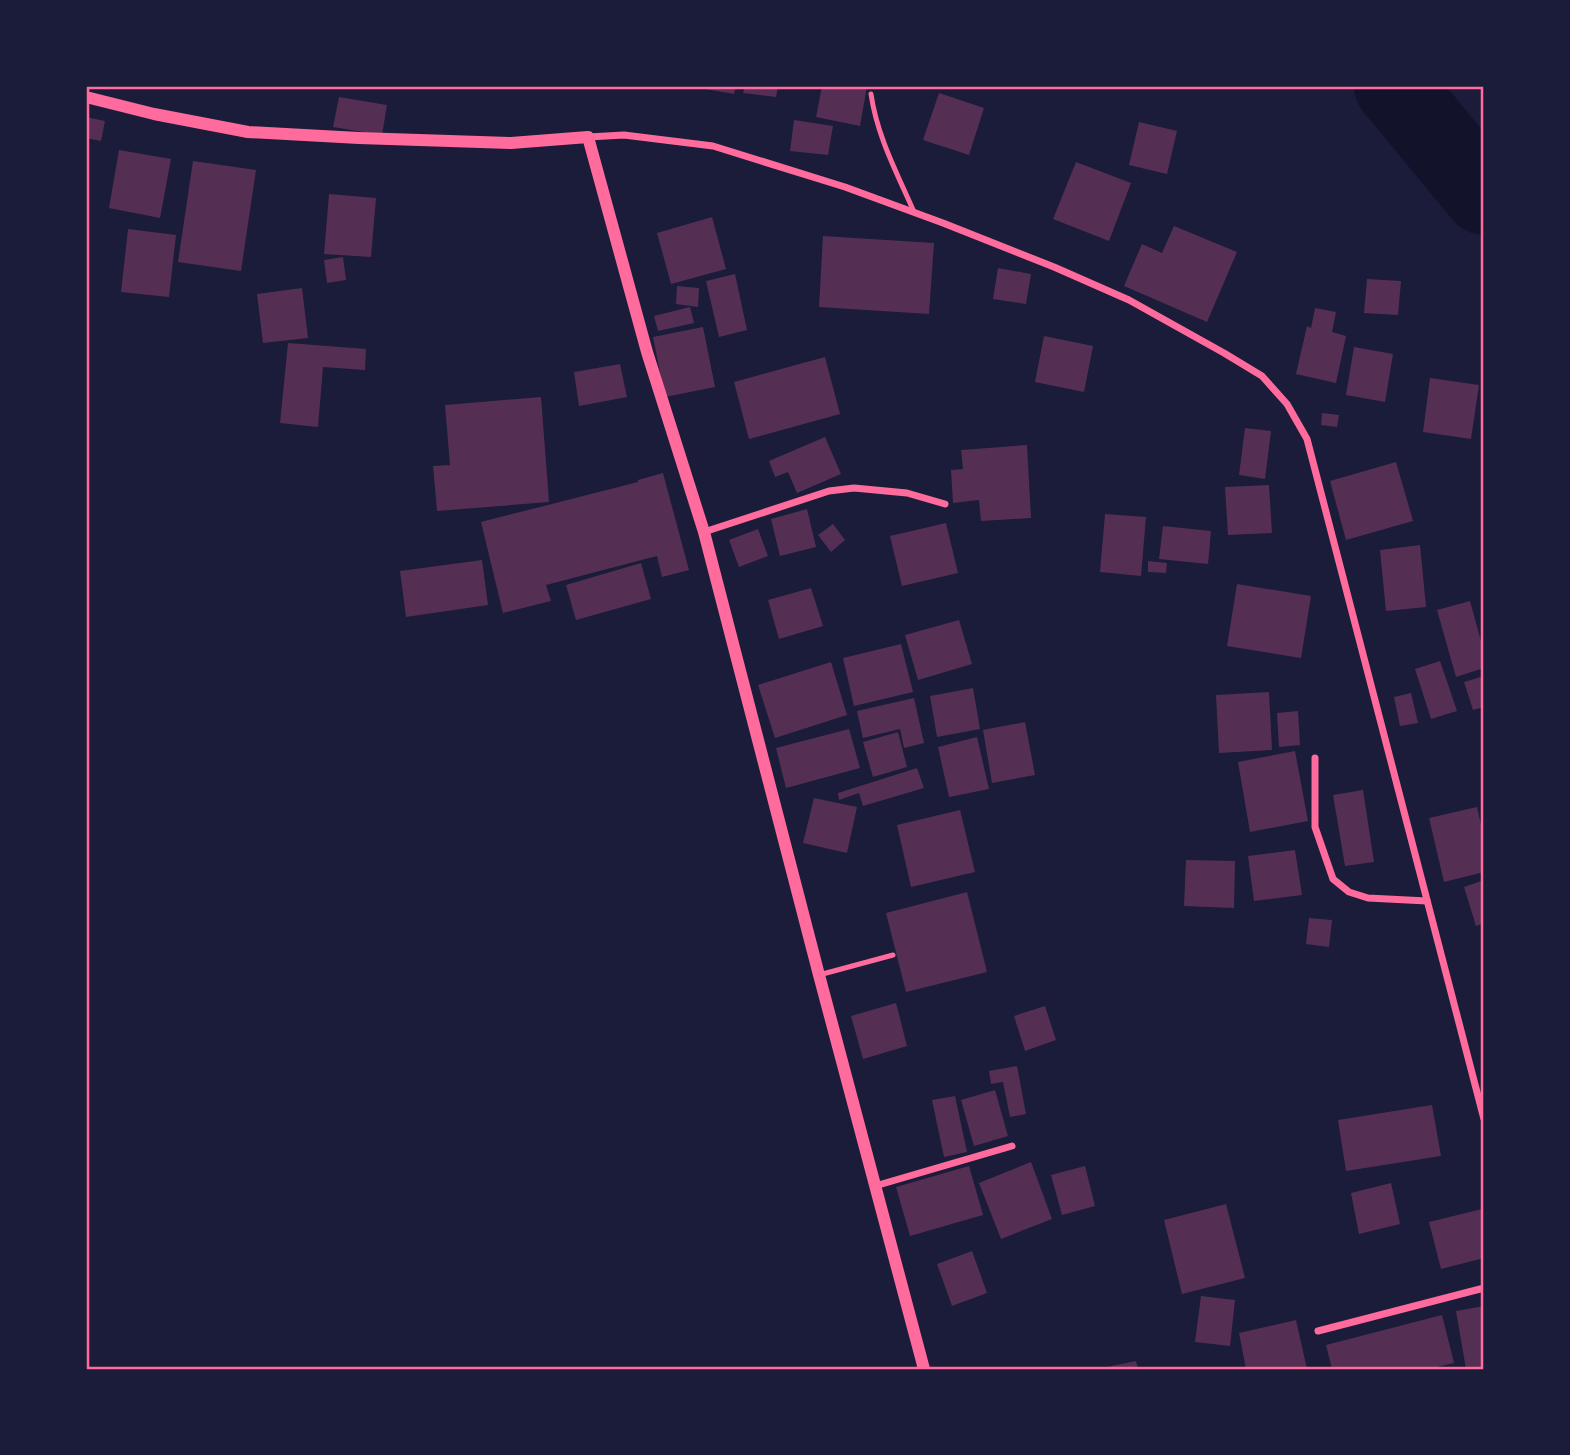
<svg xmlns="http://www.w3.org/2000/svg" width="1570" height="1455" font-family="Merriweather,serif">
<rect width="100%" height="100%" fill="#1b1b3a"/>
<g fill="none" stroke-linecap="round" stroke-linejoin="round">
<path stroke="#12122b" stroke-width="80" d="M1394 86 1484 195"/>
</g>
<g fill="#542f53">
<path d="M458 86H481V88L458 89Z"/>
<path d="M694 86H736L734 94 694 87Z"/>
<path d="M745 86H778L776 97 743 93Z"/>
<path d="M822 86H867L860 126 816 117Z"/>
<path d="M939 93 984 108 969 155 923 140Z"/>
<path d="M339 97 387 105 382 135 333 127Z"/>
<path d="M86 117 105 121 101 141 86 138Z"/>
<path d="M794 120 833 126 828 155 790 151Z"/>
<path d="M1139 122 1177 131 1167 174 1129 165Z"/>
<path d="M119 150 171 159 160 218 109 208Z"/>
<path d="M193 161 256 170 241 271 178 262Z"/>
<path d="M1076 162 1131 183 1109 241 1053 219Z"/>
<path d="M329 194 376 198 371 257 324 254Z"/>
<path d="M712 217 726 269 671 284 657 233Z"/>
<path d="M1174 226 1237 252 1207 322 1124 286 1142 244 1162 253Z"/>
<path d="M128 229 176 235 169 297 121 292Z"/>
<path d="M823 236 934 243 929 314 819 307Z"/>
<path d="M343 257 346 280 327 283 324 260Z"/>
<path d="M998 268 1031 274 1026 304 993 299Z"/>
<path d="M735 274 747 330 719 337 706 281Z"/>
<path d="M1367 279 1401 281 1398 315 1364 313Z"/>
<path d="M677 286 699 288 698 307 676 304Z"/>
<path d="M302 288 308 338 263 343 257 294Z"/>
<path d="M690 307 694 323 658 331 654 316Z"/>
<path d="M1315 308 1336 312 1332 332 1346 336 1336 383 1296 374 1307 326 1311 328Z"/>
<path d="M703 327 715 387 665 397 653 337Z"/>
<path d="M1044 336 1093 346 1084 392 1035 382Z"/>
<path d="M288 343 366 349 365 370 323 367 318 427 280 423Z"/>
<path d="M1354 347 1393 354 1385 402 1346 395Z"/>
<path d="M825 357 840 414 749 439 734 382Z"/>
<path d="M620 364 627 397 579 406 574 372Z"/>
<path d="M1430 378 1479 385 1471 439 1423 432Z"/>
<path d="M541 397 549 502 437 511 433 466 450 465 445 405Z"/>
<path d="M1322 413 1339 415 1337 427 1321 425Z"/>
<path d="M1245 428 1271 431 1265 479 1239 475Z"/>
<path d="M825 437 841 474 797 493 788 472 775 477 769 461Z"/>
<path d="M1027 445 1031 518 981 521 979 500 953 503 951 470 963 469 961 450Z"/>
<path d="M1396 462 1413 521 1346 540 1330 481Z"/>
<path d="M663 473 689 570 662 577 657 556 546 585 551 601 503 613 481 522 638 482V480Z"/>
<path d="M1269 485 1272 533 1228 535 1225 487Z"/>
<path d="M807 509 816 547 780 556 771 519Z"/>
<path d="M1105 514 1146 517 1141 576 1100 572Z"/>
<path d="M946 523 958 573 902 586 890 536Z"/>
<path d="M833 524 845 540 831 552 818 535Z"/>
<path d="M1163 526 1211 531 1208 564 1159 559Z"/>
<path d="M758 529 768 556 739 567 729 540Z"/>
<path d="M1420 545 1426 607 1386 611 1380 550Z"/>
<path d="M482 560 488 605 406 617 400 571Z"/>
<path d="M1148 561 1167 563 1166 573 1148 572Z"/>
<path d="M641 563 651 599 576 620 566 585Z"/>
<path d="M1237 584 1311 596 1301 658 1227 646Z"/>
<path d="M811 588 823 626 779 639 768 600Z"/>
<path d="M1470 601 1484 652V668L1456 677 1437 610Z"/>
<path d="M959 620 972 664 918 680 905 635Z"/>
<path d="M901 644 913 692 854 706 843 658Z"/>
<path d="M1440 661 1457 711 1431 719 1415 669Z"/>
<path d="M831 662 847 715 775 738 758 685Z"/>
<path d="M1484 676V707L1473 710 1464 682Z"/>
<path d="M973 688 980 729 937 737 930 696Z"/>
<path d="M1269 692 1272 750 1219 753 1216 695Z"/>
<path d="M1411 693 1418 723 1400 726 1394 697Z"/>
<path d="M914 698 924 743 904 748 900 729 863 738 857 711Z"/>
<path d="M1298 711 1300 745 1279 747 1277 713Z"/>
<path d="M1025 722 1035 775 992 783 983 730Z"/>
<path d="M849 729 860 768 786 788 776 748Z"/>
<path d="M898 732 907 767 873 777 863 742Z"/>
<path d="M977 737 989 789 949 797 938 747Z"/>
<path d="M1295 751 1308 821 1250 832 1238 762Z"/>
<path d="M917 768 924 788 863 806 859 793 839 800 838 793Z"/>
<path d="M1363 790 1374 862 1345 866 1333 795Z"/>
<path d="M814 798 857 807 847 853 803 843Z"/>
<path d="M1477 807 1484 839V872L1444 882 1429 818Z"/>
<path d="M960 810 975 872 911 887 897 825Z"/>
<path d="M1295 850 1302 895 1254 901 1248 856Z"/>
<path d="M1186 860 1235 861 1234 908 1184 906Z"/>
<path d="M1484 880V923L1476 926 1464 887Z"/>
<path d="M967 892 987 972 906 992 886 913Z"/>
<path d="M1309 918 1332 920 1329 947 1306 944Z"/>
<path d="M896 1003 907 1046 863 1059 851 1016Z"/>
<path d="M1045 1006 1056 1040 1025 1051 1014 1016Z"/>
<path d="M1017 1066 1026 1114 1010 1117 1003 1082 991 1084 989 1071Z"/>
<path d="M995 1090 1008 1136 974 1146 961 1100Z"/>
<path d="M955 1096 967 1152 944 1157 932 1100Z"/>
<path d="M1432 1105 1441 1156 1346 1171 1338 1120Z"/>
<path d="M1031 1162 1052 1219 1001 1239 979 1183Z"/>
<path d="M969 1166 983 1215 910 1236 896 1187Z"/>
<path d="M1085 1166 1095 1206 1062 1215 1051 1175Z"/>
<path d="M1391 1183 1400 1224 1359 1234 1351 1193Z"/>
<path d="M1226 1204 1245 1278 1182 1294 1164 1220Z"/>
<path d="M1482 1209 1484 1218V1258L1441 1269 1429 1222Z"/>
<path d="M972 1251 987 1293 952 1306 937 1264Z"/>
<path d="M1201 1296 1235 1300 1230 1346 1195 1342Z"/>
<path d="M1484 1306V1369H1466L1456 1311Z"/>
<path d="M1442 1315 1454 1363 1428 1369H1332L1326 1345Z"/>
<path d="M1296 1320 1307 1369H1246L1239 1333Z"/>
<path d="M1136 1361 1138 1369H1103L1102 1368Z"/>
</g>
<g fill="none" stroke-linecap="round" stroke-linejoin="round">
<g stroke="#ff6b9d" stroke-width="5">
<path d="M871 94C877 136 897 173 914 212"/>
<path d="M819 975 893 955"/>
</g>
<g stroke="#ff6b9d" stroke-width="7">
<path d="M588 137 624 135 713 146 845 187 943 223 1054 267 1129 300 1224 353 1262 376 1287 404 1307 439 1484 1119"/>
<path d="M704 532 829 491 854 488 907 493 945 504"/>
<path d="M1315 758V827L1333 879 1349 892 1368 898 1427 901"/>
<path d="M875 1186 1012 1146"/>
<path d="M1318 1331 1484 1288"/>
</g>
<path stroke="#ff6b9d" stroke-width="12" d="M86 97 154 114 248 132 359 138 511 143 588 137 647 352 704 532 819 975 924 1369"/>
</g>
<rect width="1570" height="1455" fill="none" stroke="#1b1b3a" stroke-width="175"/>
<rect x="88" y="88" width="1394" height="1280" fill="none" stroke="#ff6b9d" stroke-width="2.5"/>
</svg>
